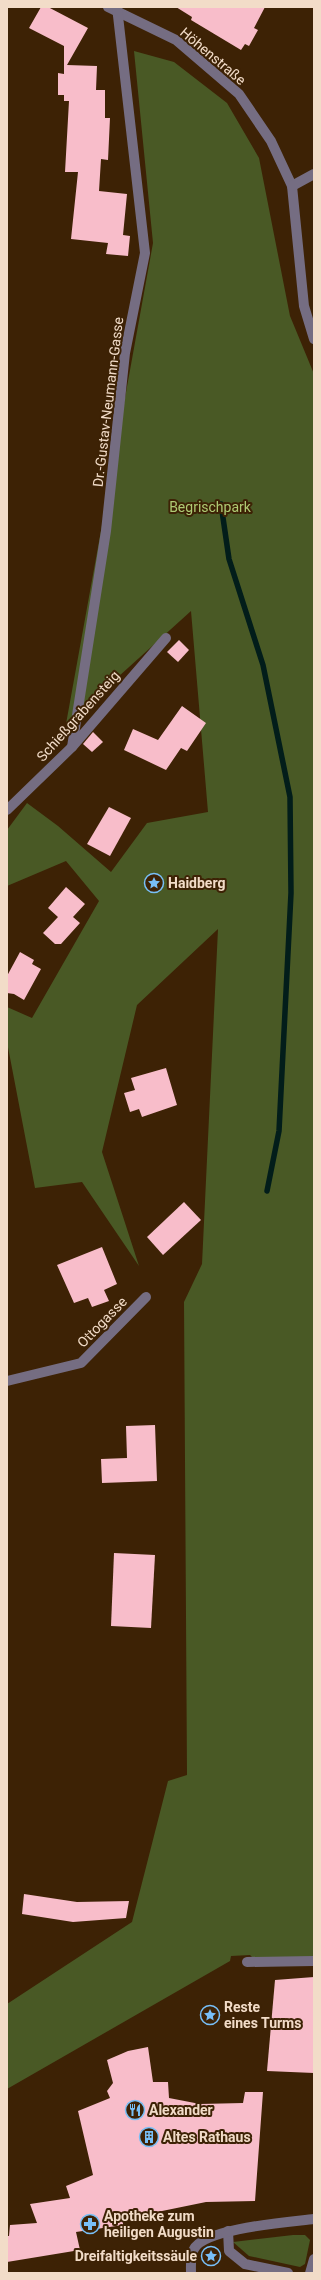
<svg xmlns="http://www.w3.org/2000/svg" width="321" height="2280" font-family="Roboto,sans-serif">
<rect width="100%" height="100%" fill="#3d2205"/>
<g fill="#495925">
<path d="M134 51 174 62 227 103 259 158 290 316 314 374V1958L255 1960 250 1955 231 1956 230 1961 7 2089V2004L132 1922 168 1781 187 1775 184 1302 202 1264 218 929 137 1005 102 1152 139 1266 82 1182 35 1188 7 1042V1007L32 1018 99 901 66 861 7 886V830L27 803 58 826 111 872 147 823 208 812 191 611 66 724 153 243Z"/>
<path d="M293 2235H305L310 2240 305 2264 300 2267 249 2256 233 2242Z"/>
</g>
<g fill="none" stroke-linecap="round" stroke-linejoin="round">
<path stroke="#021d1a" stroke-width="5.5" d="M221 504 229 559 263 665 290 797 291 893 279 1131 267 1191"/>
</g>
<g fill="#f8bdca">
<path d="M41 7H48L88 28 67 65 97 66 96 90H105V118H110L108 160 101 159 99 191 127 194 123 235 130 236 128 256 106 254 108 243 71 239 78 172H65L69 101H64V95H58V73L64 74V46L29 28Z"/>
<path d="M176 7H265L254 28 258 30 249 46 245 44 241 50 191 20 192 17Z"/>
<path d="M179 640 189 650 178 662 167 652Z"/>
<path d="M182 706 206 723 187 751 181 748 166 770 124 750 133 729 158 740Z"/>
<path d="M93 732 103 742 92 752 83 744Z"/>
<path d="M109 807 131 818 110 856 87 844Z"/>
<path d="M66 887 85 904 73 917 80 923 61 944H55L43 933 58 917 48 908Z"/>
<path d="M20 952 34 960 32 964 41 969 24 1000 14 994 7 993V976Z"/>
<path d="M166 1068 177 1105 142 1117 139 1109 130 1112 124 1093 135 1090 131 1078Z"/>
<path d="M184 1202 201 1220 163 1255 147 1237Z"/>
<path d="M102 1247 117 1284 104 1290 109 1301 92 1307 88 1298 74 1303 57 1265Z"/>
<path d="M155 1425 157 1481 102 1483 101 1459 127 1458 126 1426Z"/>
<path d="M114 1553 155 1555 151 1628 111 1626Z"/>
<path d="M24 1894 77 1902 129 1901 126 1918 73 1922 22 1914Z"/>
<path d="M314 1977V2073L267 2071 275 1980Z"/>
<path d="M148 2047 153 2082H168L169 2098 200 2104 243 2103 245 2092H263L255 2201 206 2202 123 2219V2225L76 2232 80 2250 7 2262V2236H9L10 2225 37 2223 30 2204 70 2198 66 2186 93 2175 78 2111 110 2098 107 2091 113 2083 107 2060 128 2051Z"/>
</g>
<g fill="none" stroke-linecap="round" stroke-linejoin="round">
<g stroke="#756d82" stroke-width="10">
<path d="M108 7 176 40 239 94 271 141 292 186 304 306 314 339"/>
<path d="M292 186 314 174"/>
<path d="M72 747 106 531 125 353 145 253 117 7"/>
<path d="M7 810 72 747 166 638"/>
<path d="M7 1381 81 1363 146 1297"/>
<path d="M247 1962 314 1961"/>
<path d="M228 2231 229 2251 245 2264 288 2273"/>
<path d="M191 2273C191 2266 190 2255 194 2249 204 2228 291 2222 314 2219"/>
<path d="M310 2273 314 2259"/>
</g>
</g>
<defs>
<symbol id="sight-ring" viewBox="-11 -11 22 22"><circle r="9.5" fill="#3d2205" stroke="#78bff7" stroke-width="1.5"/><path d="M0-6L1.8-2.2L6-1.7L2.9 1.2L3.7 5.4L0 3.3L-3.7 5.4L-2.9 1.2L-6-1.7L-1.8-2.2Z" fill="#78bff7"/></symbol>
<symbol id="restaurant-ring" viewBox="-11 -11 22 22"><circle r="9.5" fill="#3d2205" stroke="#78bff7" stroke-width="1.5"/><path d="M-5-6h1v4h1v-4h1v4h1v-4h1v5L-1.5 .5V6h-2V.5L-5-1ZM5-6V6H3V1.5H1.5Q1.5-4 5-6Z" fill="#78bff7"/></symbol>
<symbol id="building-ring" viewBox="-11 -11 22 22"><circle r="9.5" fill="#3d2205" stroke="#78bff7" stroke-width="1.5"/><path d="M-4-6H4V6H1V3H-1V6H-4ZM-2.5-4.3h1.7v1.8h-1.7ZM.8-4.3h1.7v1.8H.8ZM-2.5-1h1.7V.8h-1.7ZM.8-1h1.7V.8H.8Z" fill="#78bff7"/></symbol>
<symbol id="pharmacy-ring" viewBox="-11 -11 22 22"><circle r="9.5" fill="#3d2205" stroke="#78bff7" stroke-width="1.5"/><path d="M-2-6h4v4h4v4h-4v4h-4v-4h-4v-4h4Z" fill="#78bff7"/></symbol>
</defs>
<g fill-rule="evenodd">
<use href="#sight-ring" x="143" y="872" width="22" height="22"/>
<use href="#sight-ring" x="199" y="2004" width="22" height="22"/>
<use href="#restaurant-ring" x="124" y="2099" width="22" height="22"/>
<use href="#building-ring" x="138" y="2126" width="22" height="22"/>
<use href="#pharmacy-ring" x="79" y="2213" width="22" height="22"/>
<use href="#sight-ring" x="200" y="2245" width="22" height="22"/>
</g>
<g text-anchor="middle" stroke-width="4" stroke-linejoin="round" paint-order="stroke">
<g font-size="14" fill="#f2dcc8" stroke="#3d2205">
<text transform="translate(213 56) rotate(40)" y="5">Höhenstraße</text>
<text transform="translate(108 402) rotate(-83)" y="5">Dr.-Gustav-Neumann-Gasse</text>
<text transform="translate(78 716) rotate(-48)" y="5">Schießgrabensteig</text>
<text transform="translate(102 1322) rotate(-46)" y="5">Ottogasse</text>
</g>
<g font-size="14" fill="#afcb74" stroke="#3d2205">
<text x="210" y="512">Begrischpark</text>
</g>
<g font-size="14" font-weight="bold" fill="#f2dcc8" stroke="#3d2205" text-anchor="start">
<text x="168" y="888">Haidberg</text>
<text x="224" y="2012">Reste<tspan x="224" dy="16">eines Turms</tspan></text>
<text x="149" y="2115">Alexander</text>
<text x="163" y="2142">Altes Rathaus</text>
<text x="104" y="2221">Apotheke zum<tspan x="104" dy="16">heiligen Augustin</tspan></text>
<text x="197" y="2261" text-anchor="end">Dreifaltigkeitssäule</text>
</g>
</g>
<rect width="321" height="2280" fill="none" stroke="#f2dcc8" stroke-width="16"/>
</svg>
